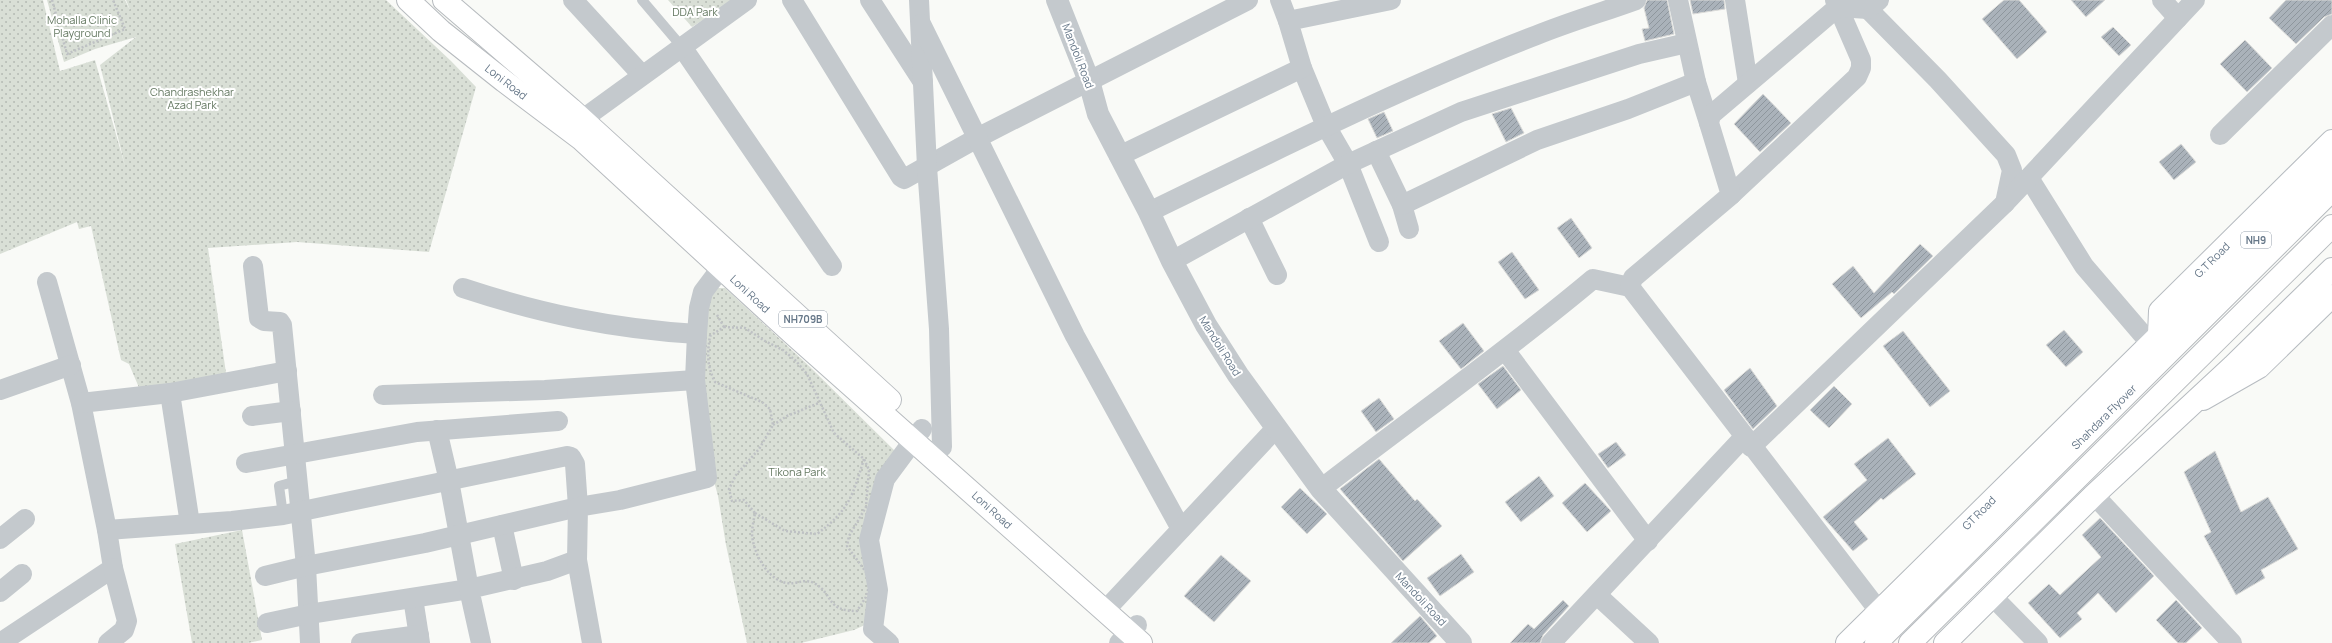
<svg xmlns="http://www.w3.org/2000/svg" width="2332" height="643" font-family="Manrope,sans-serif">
<defs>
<pattern id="grass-dots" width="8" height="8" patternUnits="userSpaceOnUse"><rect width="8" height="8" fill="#d9dfd6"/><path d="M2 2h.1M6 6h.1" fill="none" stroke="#b4bab3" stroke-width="1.8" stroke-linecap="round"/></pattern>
<pattern id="building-hatch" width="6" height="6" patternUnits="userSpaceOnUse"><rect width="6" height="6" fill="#aab2ba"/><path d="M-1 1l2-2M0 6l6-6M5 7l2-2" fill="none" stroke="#8e969d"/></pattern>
</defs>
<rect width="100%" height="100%" fill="#f9faf7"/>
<g fill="url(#grass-dots)">
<path d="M0 0H43L60 71 95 60 125 166 100 65 136 37 95 49 64 62 47 0H125L130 10 126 0H386L451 61 476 87 429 252 297 242 208 248 227 380 140 390 129 364 121 360 91 226 79 229 77 222 0 254Z"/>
<path d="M668 0H734L692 27Z"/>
<path d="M718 288H725L809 366 899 455 869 555 867 624 854 630 801 643H747L726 545 718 496 708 459 701 307Z"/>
<path d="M242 530 262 640 248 643H192L175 544Z"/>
</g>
<g fill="url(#building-hatch)" stroke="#dbdbd9">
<path d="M1647 0H1667L1674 34 1645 41 1642 29 1649 28 1644 8Z"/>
<path d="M1690 0H1724L1725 9 1693 14Z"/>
<path d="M2004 0H2019L2047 32 2017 59 1982 19Z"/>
<path d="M2071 0H2105L2086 17Z"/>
<path d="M2286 0H2332V14L2324 17 2296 44 2269 18Z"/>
<path d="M2113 27 2131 45 2119 56 2101 37Z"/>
<path d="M2245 40 2272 68 2247 92 2220 64Z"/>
<path d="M1763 94 1791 123 1760 152 1734 124Z"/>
<path d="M1511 108 1524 133 1506 142 1492 114Z"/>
<path d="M1384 112 1393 131 1377 138 1368 119Z"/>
<path d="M2181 144 2196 162 2174 180 2159 162Z"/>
<path d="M1571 218 1592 248 1579 258 1557 228Z"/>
<path d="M1920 244 1933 256 1894 294 1892 292 1861 318 1832 284 1853 266 1874 293Z"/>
<path d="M1512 252 1539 290 1525 299 1498 262Z"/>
<path d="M1463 323 1484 351 1461 369 1439 341Z"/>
<path d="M2064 330 2083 352 2066 367 2046 345Z"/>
<path d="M1903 331 1950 391 1930 407 1883 346Z"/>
<path d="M1503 366 1521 390 1497 409 1478 384Z"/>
<path d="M1750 368 1777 406 1753 429 1724 390Z"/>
<path d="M1834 386 1852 404 1829 428 1810 410Z"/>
<path d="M1379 398 1394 419 1376 432 1361 411Z"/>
<path d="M1888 438 1916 474 1883 500 1881 498 1854 522 1868 539 1853 551 1823 517 1867 480 1854 464Z"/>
<path d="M1616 442 1626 455 1608 468 1598 454Z"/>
<path d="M2215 451 2241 512 2268 497 2298 549 2261 570 2265 578 2236 595 2204 536 2211 532 2184 472Z"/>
<path d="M1379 459 1415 501 1417 499 1442 526 1403 561 1340 489Z"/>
<path d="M1539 476 1554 496 1521 522 1505 502Z"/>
<path d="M1585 483 1611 511 1587 532 1562 503Z"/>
<path d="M1300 488 1327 514 1307 534 1281 507Z"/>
<path d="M2100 518 2154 576 2116 613 2098 593 2077 613 2082 619 2060 638 2028 603 2049 584 2060 595 2101 557 2082 535Z"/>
<path d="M1461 554 1474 572 1440 596 1427 578Z"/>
<path d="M1221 555 1251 581 1214 622 1184 596Z"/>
<path d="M1563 600 1569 606 1543 635 1540 643H1510L1528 624 1534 629Z"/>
<path d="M2176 600 2202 628 2186 643H2178L2156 620Z"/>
<path d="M1420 616 1437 636 1429 643H1391Z"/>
</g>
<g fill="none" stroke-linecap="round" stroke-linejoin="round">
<defs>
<g id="secondary">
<path d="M2159 335 2160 311 2332 141"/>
<path d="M2203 399 2259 367 2332 296"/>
</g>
<g id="primary">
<path d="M1847 643 2332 165"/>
<path d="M1945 643 2094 495 2233 366 2332 269"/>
</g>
<g id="trunk">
<path d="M408 0 441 31 504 81 581 139 793 334 1141 643"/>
<path d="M444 0 571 109 890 400"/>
<path d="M1876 643 2332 190"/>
<path d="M1910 643 2332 226"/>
</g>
</defs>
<use href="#secondary" stroke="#b7bcc1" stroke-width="24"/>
<use href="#primary" stroke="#b5babf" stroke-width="24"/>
<use href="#trunk" stroke="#b7bbbf" stroke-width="24"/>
<g stroke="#bec1c4" stroke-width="2.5" stroke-dasharray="2 2" stroke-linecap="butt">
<path d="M52 0 67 54 125 29 113 0"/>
<path d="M717 315 724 327"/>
<path d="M724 327 745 328 765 341 783 350 796 361 807 374 834 433 864 459 869 470 866 507 849 536 847 546 871 579 866 597 857 611C825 611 835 595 814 583 803 578 796 585 787 583 767 580 753 552 752 534 752 527 754 519 755 513L744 500 732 501 729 489 736 475 759 449 773 425 770 409 762 402 715 382C707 366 707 354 710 336Z"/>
<path d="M773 425 787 416 819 403"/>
<path d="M755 513 785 531 817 534C850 509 852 497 864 459"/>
</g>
<g stroke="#c4c9cd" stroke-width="10">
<path d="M642 0 682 47"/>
<path d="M283 515 279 486 297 481"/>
</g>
<g stroke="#c4c9cd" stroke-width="20">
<path d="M573 0 642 75"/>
<path d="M792 0 888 156 901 177 904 179 979 137 1248 0"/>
<path d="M870 0 923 82"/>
<path d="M919 0 927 167 939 329 942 447"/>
<path d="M1280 0 1288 21"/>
<path d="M1678 0 1696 82 1709 123"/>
<path d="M1735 0 1748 83"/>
<path d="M2162 0 2178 18"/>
<path d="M1868 9 1938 80 2006 155 2012 170 2005 203"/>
<path d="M921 24 1075 336 1181 529"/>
<path d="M682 47 832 266"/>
<path d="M1302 68 1326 126 1348 164 1379 242"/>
<path d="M569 129 747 0"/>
<path d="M2220 135 2332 25"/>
<path d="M1376 151 1402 205 1409 229"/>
<path d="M1119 156 1302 68 1288 21 1391 0"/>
<path d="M2029 178 2084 266 2150 343"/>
<path d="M1731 195 1857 77 1861 68V60L1835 0"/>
<path d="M1402 205 1537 140 1628 109 1696 82"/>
<path d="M1149 212C1277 150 1404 86 1537 35 1569 22 1603 12 1636 0"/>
<path d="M1249 218 1277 275"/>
<path d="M1172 261 1348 164 1461 112 1639 54 1687 43"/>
<path d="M253 266 259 318 264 321 280 322 282 325 306 566 310 643"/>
<path d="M47 282 81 403 107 530"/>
<path d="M463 288C542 314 614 329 697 334"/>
<path d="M1505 350 1648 541"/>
<path d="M0 390 71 365"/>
<path d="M170 393 190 524"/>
<path d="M383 395 545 390 695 380"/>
<path d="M81 403 170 393 287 371"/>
<path d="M252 416 291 411"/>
<path d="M1751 447 2005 203 2195 0"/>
<path d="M246 463 417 432 558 421"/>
<path d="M1321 489C1411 419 1505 353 1593 279L1630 287"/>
<path d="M2094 495 2232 643"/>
<path d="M502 525 514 580"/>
<path d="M0 539 25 519"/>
<path d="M0 592 22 574"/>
<path d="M1597 595 1649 643"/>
<path d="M1992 596 2038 643"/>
<path d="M413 598 420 643"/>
<path d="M1113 602 1276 428"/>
<path d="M1879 611 1630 287 1633 278 1731 195 1709 123 1711 115 1838 7 1868 9 1879 0"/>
<path d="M267 623 309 614 469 589 449 481 437 430"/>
<path d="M0 643 113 568 107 530 232 521 283 515 567 456 571 457 575 464 578 507 425 543 306 566 265 576"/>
<path d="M108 643 124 630 127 621 113 568"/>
<path d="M361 643 419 635"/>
<path d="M481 643 469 589 547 571 577 560"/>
<path d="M592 643 577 560 578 507 620 500 707 478 695 380 697 334 699 308 703 292 721 268"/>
<path d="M889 643 873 629 878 590 869 540 885 479 922 429"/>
<path d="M1119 643 1137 625"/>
<path d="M1551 643 1744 437"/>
</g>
<path stroke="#c4c9cd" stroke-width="22" d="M1057 0 1089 81 1098 114 1149 212 1172 261 1206 325 1238 375 1321 489 1461 643"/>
<use href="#secondary" stroke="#fff" stroke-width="22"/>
<use href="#primary" stroke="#fff" stroke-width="22"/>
<use href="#trunk" stroke="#fff" stroke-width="22"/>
</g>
<g text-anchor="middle" stroke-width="4" stroke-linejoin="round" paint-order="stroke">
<g fill="#fff" stroke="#95a0ac" stroke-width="1">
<rect x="2241" y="232" width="30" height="16" rx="3"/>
<rect x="779" y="311" width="48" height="16" rx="3"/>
</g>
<g font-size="10" font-weight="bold" fill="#677889">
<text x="2256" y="244">NH9</text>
<text x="803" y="323">NH709B</text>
</g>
<g font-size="11" fill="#667a63" stroke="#fff">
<text x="695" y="16">DDA Park</text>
<text x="82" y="24">Mohalla Clinic<tspan x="82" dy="13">Playground</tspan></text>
<text x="192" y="96">Chandrashekhar<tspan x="192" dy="13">Azad Park</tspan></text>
<text x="797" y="476">Tikona Park</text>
</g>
<g font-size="11" fill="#677889" stroke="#fff">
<text transform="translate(1078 56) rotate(69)" y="4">Mandoli Road</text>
<text transform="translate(506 82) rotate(38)" y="4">Loni Road</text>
<text transform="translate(2212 260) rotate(-45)" y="4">G.T Road</text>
<text transform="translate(750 294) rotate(43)" y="4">Loni Road</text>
<text transform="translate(1220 346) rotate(58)" y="4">Mandoli Road</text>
<text transform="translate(2104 417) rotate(-45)" y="4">Shahdara Flyover</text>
<text transform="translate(992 510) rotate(42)" y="4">Loni Road</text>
<text transform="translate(1979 513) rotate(-45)" y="4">GT Road</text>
<text transform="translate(1421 599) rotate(47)" y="4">Mandoli Road</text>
</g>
</g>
</svg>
